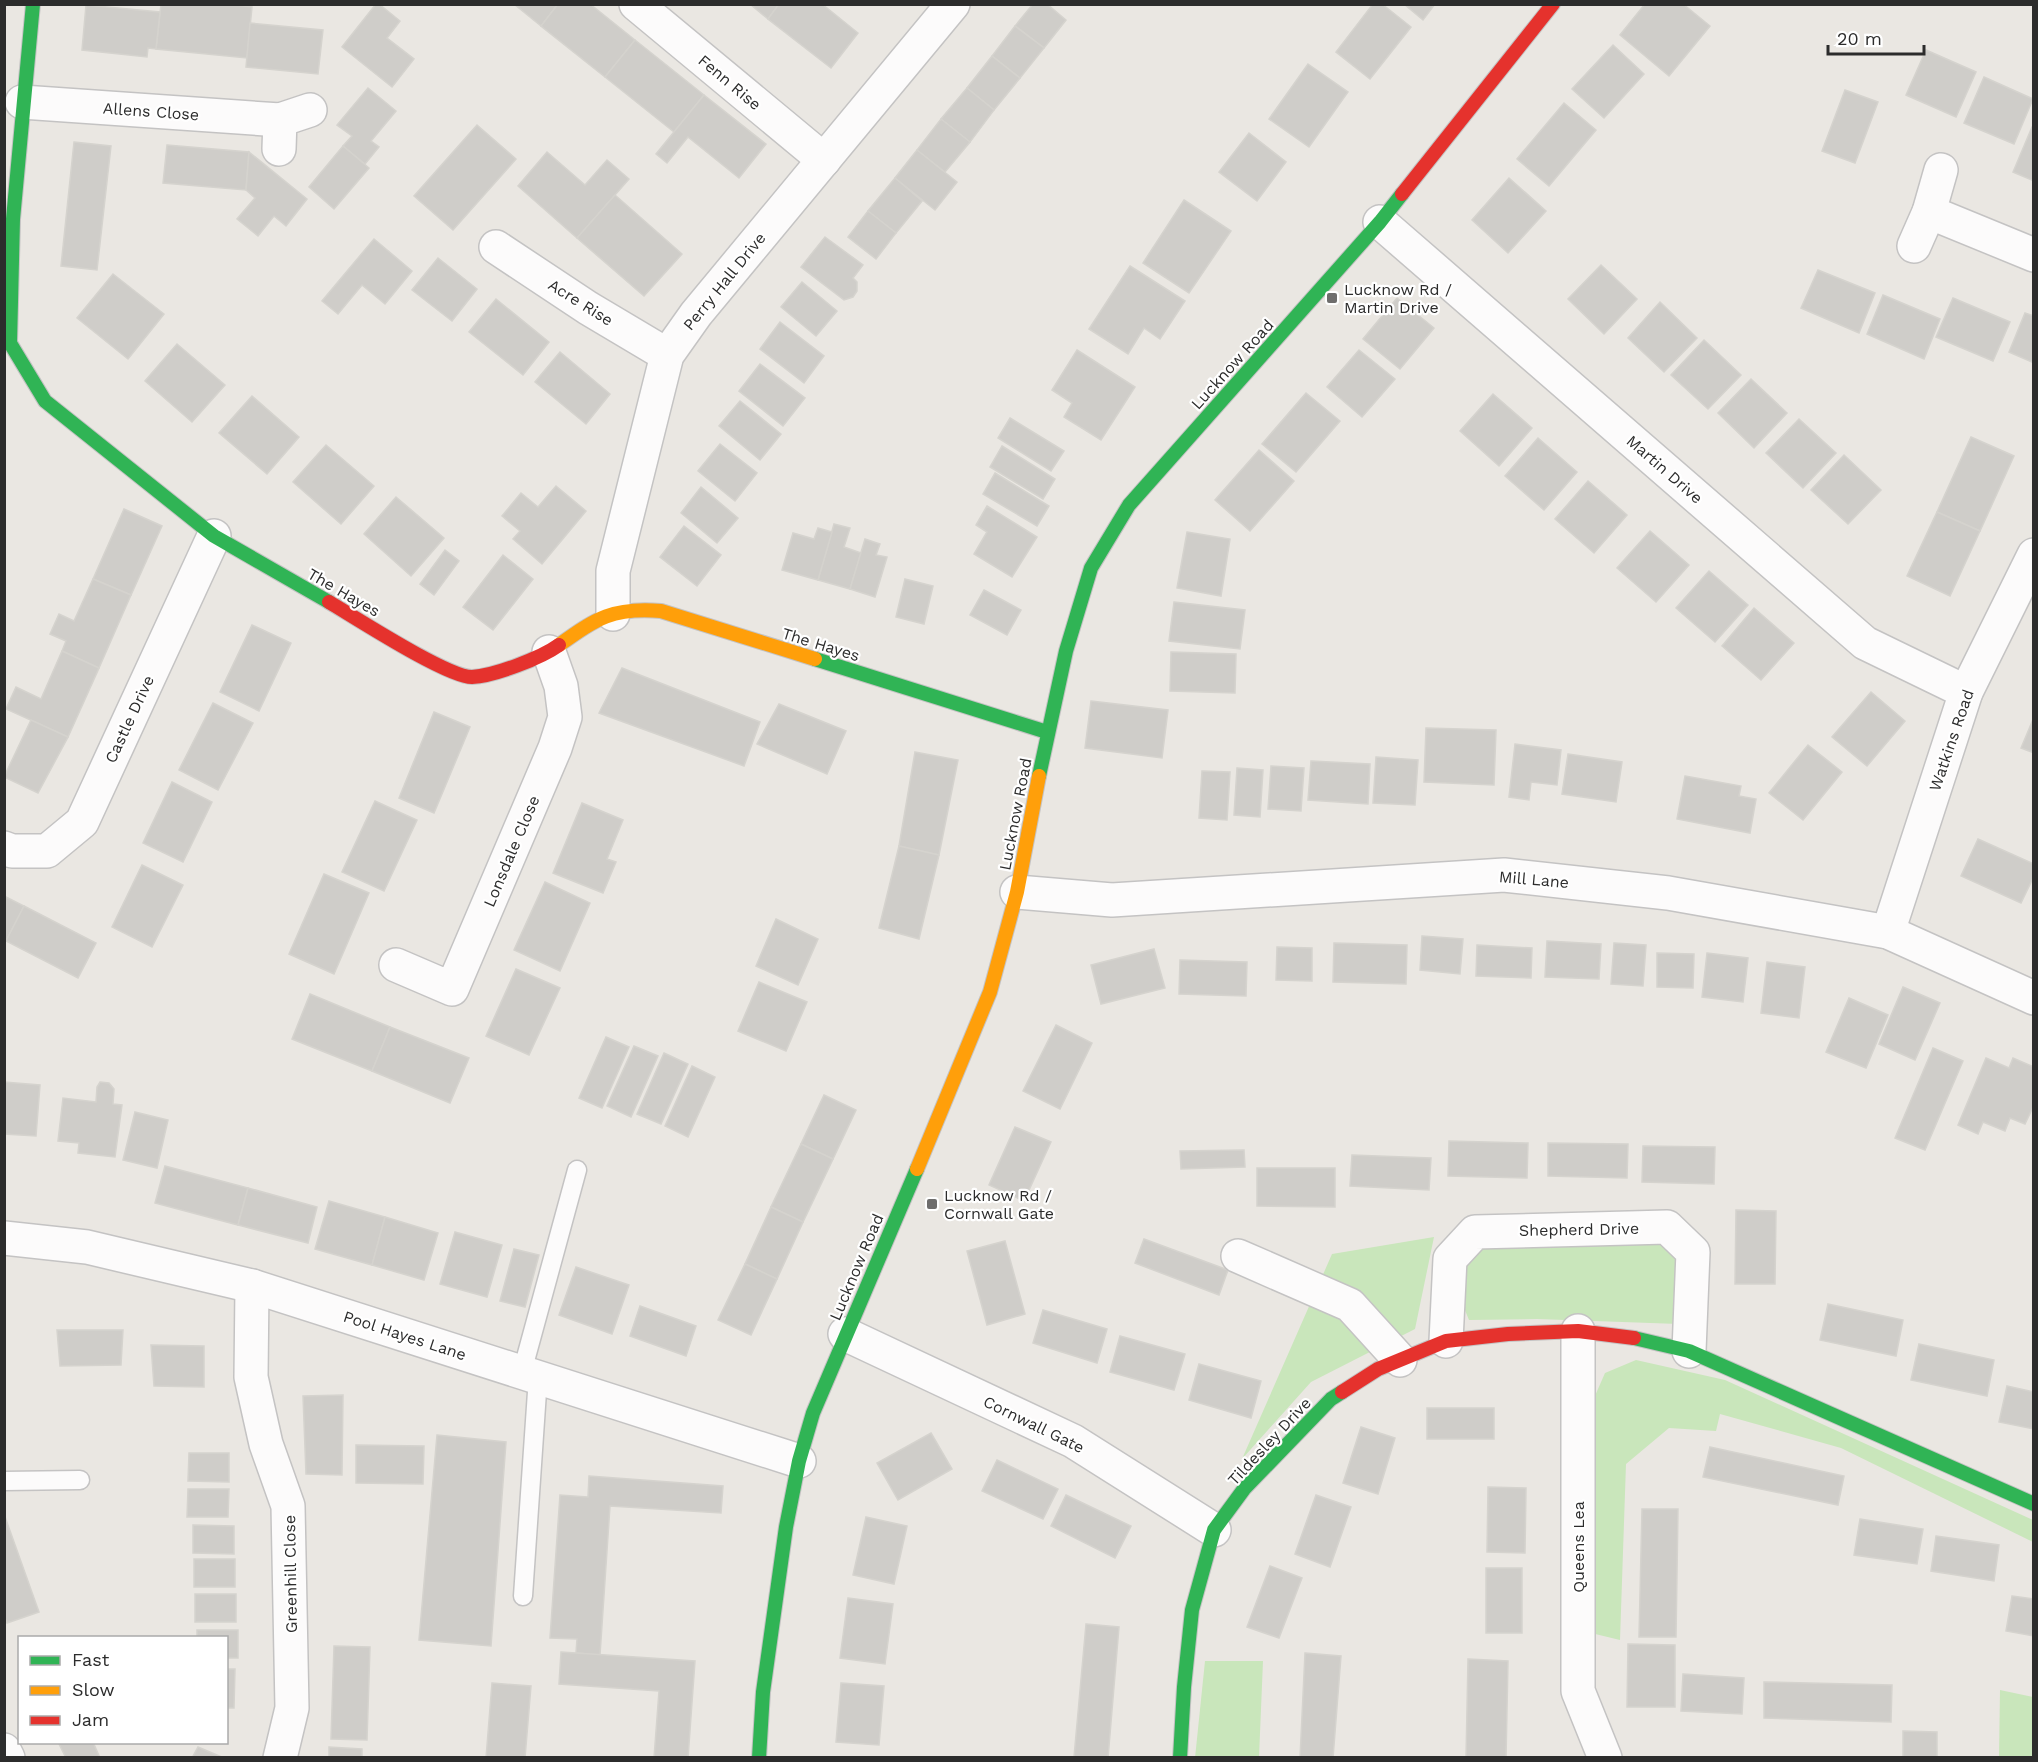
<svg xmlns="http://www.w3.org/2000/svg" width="2038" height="1762" font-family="'Work Sans',sans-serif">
<rect width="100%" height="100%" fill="#eae7e2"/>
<g fill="#c9e6bb">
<path d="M1434 1237 1415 1329 1311 1382 1242 1459 1332 1254Z"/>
<path d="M1481 1240 1667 1242 1682 1257 1679 1324 1537 1319 1469 1320 1460 1298 1464 1266Z"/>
<path d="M1636 1360 1725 1380 2033 1520V1542L1841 1448 1720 1414 1716 1431 1669 1428 1626 1464 1620 1640 1587 1632 1591 1405 1605 1373Z"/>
<path d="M1205 1661H1263L1259 1757 1195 1758Z"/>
<path d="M2000 1690 2033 1697V1757H1999Z"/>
</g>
<g fill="#cfcdc9" stroke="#d5d3ce" stroke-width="1.5">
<path d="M161 4H228L252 7 247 58 156 49Z"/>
<path d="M376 4H379L400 21 387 38 414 59 392 87 342 47Z"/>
<path d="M514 4H558L541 26Z"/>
<path d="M558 4H590L635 40 605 77 541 26Z"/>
<path d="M750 4H779L768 19Z"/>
<path d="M779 4H822L858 33 831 68 768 19Z"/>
<path d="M1033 4H1047L1066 20 1044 48 1015 26Z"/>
<path d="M1373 4H1382L1411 27 1370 79 1336 52Z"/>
<path d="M1404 4H1435L1423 20Z"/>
<path d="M1645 4H1683L1710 26 1669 76 1620 35Z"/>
<path d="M86 5 160 12 156 49 148 48 147 57 82 50Z"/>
<path d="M250 23 323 30 318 74 246 67Z"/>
<path d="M1015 26 1044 48 1020 78 992 56Z"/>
<path d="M635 40 704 95 674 132 605 77Z"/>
<path d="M1613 45 1644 74 1604 118 1572 89Z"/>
<path d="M1926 50 1976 72 1956 117 1906 95Z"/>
<path d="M992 56 1020 78 994 110 967 88Z"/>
<path d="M1308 64 1348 92 1309 147 1269 119Z"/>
<path d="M1984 77 2033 99 2014 144 1964 123Z"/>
<path d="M368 88 396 111 371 141 379 147 365 164 343 146 352 136 337 125Z"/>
<path d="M967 88 994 110 970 142 941 119Z"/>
<path d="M1845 90 1878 102 1855 163 1822 151Z"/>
<path d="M704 95 766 144 739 178 688 137 667 163 656 154Z"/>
<path d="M1564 103 1596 130 1549 186 1517 159Z"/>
<path d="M941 119 970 142 945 172 917 150Z"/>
<path d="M477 125 516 159 453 230 414 196Z"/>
<path d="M2032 127H2034V181L2013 172Z"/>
<path d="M1249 133 1286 162 1257 201 1219 172Z"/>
<path d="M74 142 111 146 97 270 61 266Z"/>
<path d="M167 145 249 152 246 190 163 183Z"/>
<path d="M343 146 369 168 334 209 309 187Z"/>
<path d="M917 150 957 182 935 210 895 178Z"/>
<path d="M249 152 307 199 286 226 274 216 258 236 237 219 255 198 246 190Z"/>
<path d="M547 152 585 185 607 160 629 179 577 238 518 186Z"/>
<path d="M895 178 922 201 896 233 868 211Z"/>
<path d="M1509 178 1546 211 1508 253 1472 220Z"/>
<path d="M615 195 682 254 644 296 577 238Z"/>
<path d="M1184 200 1231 231 1189 293 1143 263Z"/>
<path d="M868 211 896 233 876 259 848 237Z"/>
<path d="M825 237 863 265 853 278 857 282V291L853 297 844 300 801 267Z"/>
<path d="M374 239 412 271 385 304 362 285 338 314 322 301Z"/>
<path d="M438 258 477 289 452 321 412 290Z"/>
<path d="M1601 265 1637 299 1604 334 1568 299Z"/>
<path d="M1130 266 1185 301 1160 339 1144 328 1128 354 1089 329Z"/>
<path d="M1818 270 1875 293 1859 333 1801 308Z"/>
<path d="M113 274 164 314 128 359 77 318Z"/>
<path d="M802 282 837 311 816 336 781 307Z"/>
<path d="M1883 295 1940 319 1924 359 1867 334Z"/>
<path d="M1397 298 1434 328 1400 369 1363 339Z"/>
<path d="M1953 298 2010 322 1993 361 1936 337Z"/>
<path d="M496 299 549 342 523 375 469 332Z"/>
<path d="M1660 302 1697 338 1664 372 1628 338Z"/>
<path d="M2025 313 2034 316V363L2009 352Z"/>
<path d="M780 322 824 356 804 383 760 349Z"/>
<path d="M1704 340 1741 375 1708 409 1671 375Z"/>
<path d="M177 344 225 385 192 422 145 381Z"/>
<path d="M1077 350 1135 387 1101 440 1064 417 1072 403 1052 390Z"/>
<path d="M1359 350 1395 379 1362 417 1327 387Z"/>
<path d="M560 352 610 394 586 424 535 382Z"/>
<path d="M760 364 805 398 783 426 739 391Z"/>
<path d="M1751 379 1787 413 1754 448 1718 413Z"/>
<path d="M1306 393 1340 421 1296 472 1262 444Z"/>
<path d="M1493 394 1532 428 1499 466 1460 431Z"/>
<path d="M252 396 299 437 267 474 219 433Z"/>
<path d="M740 401 781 434 760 460 719 426Z"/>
<path d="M1010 418 1064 451 1051 471 998 438Z"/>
<path d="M1799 419 1836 453 1803 488 1766 453Z"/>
<path d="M1971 437 2014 456 1980 531 1937 512Z"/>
<path d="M1538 438 1577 472 1544 510 1505 476Z"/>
<path d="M720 444 757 473 735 501 698 471Z"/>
<path d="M326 445 374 486 341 524 293 482Z"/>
<path d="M1002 446 1055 479 1043 499 990 467Z"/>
<path d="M1259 450 1294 481 1250 531 1215 500Z"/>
<path d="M1844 455 1881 490 1848 524 1811 490Z"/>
<path d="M995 473 1049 506 1037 526 983 494Z"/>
<path d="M1588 481 1627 515 1594 553 1555 519Z"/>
<path d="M556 486 586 511 542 564 513 539 520 531 502 516 521 493 538 507Z"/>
<path d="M701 487 738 518 717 543 681 513Z"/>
<path d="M396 497 444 538 411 576 364 534Z"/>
<path d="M987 506 1037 537 1012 577 974 554 987 532 976 525Z"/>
<path d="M124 509 162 526 131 595 93 579Z"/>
<path d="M1937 512 1980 531 1950 596 1907 576Z"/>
<path d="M834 524 850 528 844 547 861 553 850 589 818 580Z"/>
<path d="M684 526 721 555 697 586 660 557Z"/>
<path d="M818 528 832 532 818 580 782 570 793 533 814 539Z"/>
<path d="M1650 531 1689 565 1656 602 1617 568Z"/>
<path d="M1187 532 1230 539 1221 596 1177 588Z"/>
<path d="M865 539 880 544 876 555 887 557 875 597 850 589Z"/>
<path d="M445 550 459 561 434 595 420 584Z"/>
<path d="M503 555 533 579 493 630 463 607Z"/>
<path d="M1709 571 1748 605 1715 642 1676 608Z"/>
<path d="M93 579 131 595 99 668 62 651 66 641 50 634 59 614 74 621Z"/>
<path d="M905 579 933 586 924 624 896 617Z"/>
<path d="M984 590 1021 610 1007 635 970 615Z"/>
<path d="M1174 602 1245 610 1240 649 1169 641Z"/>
<path d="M1754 608 1794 643 1761 680 1722 646Z"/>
<path d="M252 625 291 643 259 711 220 692Z"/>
<path d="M62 651 99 668 68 737 6 709 16 687 41 699Z"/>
<path d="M1171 652 1236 654 1235 693 1170 691Z"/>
<path d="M622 668 760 722 744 766 599 713Z"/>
<path d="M1871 692 1905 721 1867 766 1832 737Z"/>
<path d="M1091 701 1168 710 1162 758 1085 748Z"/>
<path d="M213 703 253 723 218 790 179 770Z"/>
<path d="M779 704 846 731 827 774 757 744Z"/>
<path d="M434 712 470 727 434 813 399 798Z"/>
<path d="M2034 717V753L2021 748Z"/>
<path d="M31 720 68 737 38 793 4 777Z"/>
<path d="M1426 728 1496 730 1494 785 1424 782Z"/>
<path d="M1515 744 1561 750 1557 785 1531 782 1529 800 1509 797Z"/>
<path d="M1808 745 1842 772 1803 820 1769 793Z"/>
<path d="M915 752 958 760 939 855 899 846Z"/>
<path d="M1568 754 1622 762 1616 802 1562 794Z"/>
<path d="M1376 757 1418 760 1415 805 1373 803Z"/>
<path d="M1311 761 1370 764 1368 804 1308 800Z"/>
<path d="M1271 766 1304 768 1301 811 1268 809Z"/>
<path d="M1237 768 1263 770 1260 817 1234 815Z"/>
<path d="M1202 771 1230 772 1227 820 1199 818Z"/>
<path d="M1685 776 1741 786 1739 796 1756 799 1750 833 1677 819Z"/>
<path d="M172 782 212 802 183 862 143 843Z"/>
<path d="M375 801 417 820 384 891 342 872Z"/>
<path d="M582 803 623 820 607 859 616 862 603 893 553 873Z"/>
<path d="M1978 839 2034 864V876L2021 903 1961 876Z"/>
<path d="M899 846 939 855 919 939 879 928Z"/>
<path d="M142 865 183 885 152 947 112 927Z"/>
<path d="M324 874 369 893 334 974 289 954Z"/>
<path d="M545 882 590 903 560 971 514 950Z"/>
<path d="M4 896 24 906 6 941H4Z"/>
<path d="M24 906 96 943 78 978 6 941Z"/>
<path d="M776 919 818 939 798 985 756 966Z"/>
<path d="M1422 936 1463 939 1460 974 1420 970Z"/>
<path d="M1547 941 1601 944 1599 979 1545 977Z"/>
<path d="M1334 943 1407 945 1406 984 1333 982Z"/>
<path d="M1614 943 1646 945 1643 986 1611 984Z"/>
<path d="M1477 945 1532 948 1531 978 1476 976Z"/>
<path d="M1277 947 1312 948V981L1276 980Z"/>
<path d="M1154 949 1165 988 1101 1004 1091 965Z"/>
<path d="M1657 953 1694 954 1693 988 1657 987Z"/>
<path d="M1707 953 1748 958 1743 1002 1702 997Z"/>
<path d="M1180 960 1247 962 1246 996 1179 994Z"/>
<path d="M1767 962 1805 967 1799 1018 1761 1013Z"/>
<path d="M516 969 560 988 529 1055 486 1036Z"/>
<path d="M759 982 807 1002 786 1051 738 1031Z"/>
<path d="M1903 987 1940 1003 1915 1060 1879 1044Z"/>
<path d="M310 994 390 1027 372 1071 292 1039Z"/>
<path d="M1849 998 1888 1015 1866 1068 1826 1052Z"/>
<path d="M1056 1025 1092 1043 1060 1109 1023 1091Z"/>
<path d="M390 1027 469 1058 450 1103 372 1071Z"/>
<path d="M606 1037 629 1047 602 1108 579 1098Z"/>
<path d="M634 1046 658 1056 631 1117 607 1106Z"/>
<path d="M1933 1048 1963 1061 1925 1150 1895 1138Z"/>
<path d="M664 1053 688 1064 661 1124 637 1114Z"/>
<path d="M1986 1058 2009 1068 2013 1058 2034 1067V1105L2025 1124 2010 1118 2005 1131 1983 1122 1978 1134 1958 1125Z"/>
<path d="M692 1066 715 1077 688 1137 665 1126Z"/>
<path d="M4 1082 40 1085 36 1136 4 1134Z"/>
<path d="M100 1082 109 1083 114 1089 113 1104 122 1105 115 1157 78 1153 79 1143 58 1141 63 1098 96 1102 97 1087Z"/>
<path d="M824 1095 856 1110 833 1159 801 1144Z"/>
<path d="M135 1112 168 1120 157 1168 123 1160Z"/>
<path d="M1015 1127 1051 1142 1024 1201 989 1185Z"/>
<path d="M1449 1141 1528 1143 1527 1178 1448 1176Z"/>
<path d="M1548 1143 1628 1144 1627 1178 1548 1176Z"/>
<path d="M801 1144 833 1159 803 1222 771 1207Z"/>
<path d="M1643 1146 1715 1147 1714 1184 1642 1182Z"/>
<path d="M1244 1150 1245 1167 1181 1169 1180 1151Z"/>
<path d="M1352 1155 1431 1158 1429 1190 1350 1186Z"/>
<path d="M165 1166 248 1188 238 1225 155 1203Z"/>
<path d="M1257 1168H1335V1207L1257 1206Z"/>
<path d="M248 1188 317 1207 308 1243 238 1225Z"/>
<path d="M329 1201 385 1217 372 1265 315 1249Z"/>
<path d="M771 1207 803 1222 777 1279 745 1264Z"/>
<path d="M1736 1210 1776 1211 1775 1284H1735Z"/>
<path d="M385 1217 438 1233 424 1280 372 1265Z"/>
<path d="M455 1232 502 1245 487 1297 440 1284Z"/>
<path d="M1144 1239 1228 1270 1219 1295 1135 1263Z"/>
<path d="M1005 1241 1025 1314 987 1325 967 1251Z"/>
<path d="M514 1249 539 1255 525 1307 500 1301Z"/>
<path d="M745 1264 777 1279 751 1335 718 1320Z"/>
<path d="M576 1267 629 1285 612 1334 559 1315Z"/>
<path d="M1828 1304 1903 1320 1896 1356 1820 1340Z"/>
<path d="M640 1306 696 1326 686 1356 630 1336Z"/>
<path d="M1043 1310 1107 1329 1097 1363 1033 1343Z"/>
<path d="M57 1330H123L121 1365 60 1366Z"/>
<path d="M1120 1336 1185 1354 1174 1390 1110 1372Z"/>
<path d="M1919 1344 1994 1360 1987 1396 1911 1380Z"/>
<path d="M151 1345 204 1346V1387L154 1386Z"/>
<path d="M1199 1364 1261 1381 1251 1418 1189 1400Z"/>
<path d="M2007 1386 2034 1392V1429L1999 1422Z"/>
<path d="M343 1395 342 1475 306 1474 303 1396Z"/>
<rect x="1427" y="1408" width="67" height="31"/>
<path d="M1361 1427 1395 1438 1378 1494 1343 1483Z"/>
<path d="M931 1433 952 1469 898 1500 877 1463Z"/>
<path d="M437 1435 506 1442 491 1646 419 1640Z"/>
<path d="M356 1445 424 1446 423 1484 356 1483Z"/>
<path d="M1710 1447 1844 1476 1838 1505 1703 1477Z"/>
<path d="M189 1453H229V1482L188 1481Z"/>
<path d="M997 1460 1058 1489 1043 1519 982 1491Z"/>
<path d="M589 1476 723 1486 721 1513 610 1506 600 1655 576 1653 577 1639 550 1638 560 1495 588 1497Z"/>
<path d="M1488 1487 1526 1488 1525 1553 1487 1552Z"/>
<path d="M188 1489H229L228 1517H187Z"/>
<path d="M1066 1495 1131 1526 1115 1558 1051 1526Z"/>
<path d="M1316 1495 1351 1507 1330 1567 1295 1554Z"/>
<path d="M1642 1509H1678L1676 1637H1639Z"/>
<path d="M4 1514 39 1612 7 1623 4 1615Z"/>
<path d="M866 1517 907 1526 894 1584 853 1575Z"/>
<path d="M1860 1519 1923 1529 1917 1564 1854 1555Z"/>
<path d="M193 1525 234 1526V1554L193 1553Z"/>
<path d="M1936 1536 1999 1545 1994 1581 1931 1571Z"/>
<rect x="194" y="1559" width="41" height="28"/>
<path d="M1270 1566 1302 1578 1279 1638 1247 1627Z"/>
<rect x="1486" y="1568" width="36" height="65"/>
<rect x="195" y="1594" width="41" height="28"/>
<path d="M2012 1596 2034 1599V1636L2006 1631Z"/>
<path d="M848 1598 893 1604 885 1664 840 1658Z"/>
<path d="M1086 1624 1119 1627 1108 1758 1074 1757Z"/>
<path d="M197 1630H238V1658H226V1638H197Z"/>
<path d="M1628 1644 1675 1645V1707H1627Z"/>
<path d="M334 1646 370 1647 367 1740 331 1739Z"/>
<path d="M561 1652 695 1661 688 1758H654L659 1691 559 1684Z"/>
<path d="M1305 1653 1341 1656 1333 1758H1300Z"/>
<path d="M1468 1659 1508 1661 1506 1758H1466Z"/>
<path d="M226 1669H235L234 1708H226Z"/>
<path d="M1683 1674 1744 1678 1742 1714 1681 1711Z"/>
<path d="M1764 1682 1892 1685 1891 1722 1764 1718Z"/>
<path d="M492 1683 531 1686 525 1758H486Z"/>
<path d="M841 1683 884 1686 879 1745 836 1742Z"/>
<path d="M1903 1731 1937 1732V1758H1903Z"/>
<path d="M58 1742H93L100 1758H66Z"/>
<path d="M198 1747 224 1758H192Z"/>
<path d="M329 1747 362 1749V1758H329Z"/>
</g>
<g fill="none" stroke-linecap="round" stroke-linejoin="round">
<defs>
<g id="lane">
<path d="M522 1372 577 1170"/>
<path d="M4 1481 80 1480"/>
<path d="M523 1596 538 1377"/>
</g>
<g id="street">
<path d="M636 4 824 160"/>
<path d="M22 102 280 120"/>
<path d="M279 149 280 120 310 110"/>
<path d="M1929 212 2034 255"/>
<path d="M1380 222 1865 643 1966 692"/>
<path d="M1914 246 1929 212 1941 170"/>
<path d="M496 247 588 308 667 355"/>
<path d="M613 614V571L667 355 696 314 953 4"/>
<path d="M4 848 12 851H47L82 822 214 536"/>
<path d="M1017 892 1112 900 1504 875 1668 893 1888 932 2034 998"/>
<path d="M1888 932 1966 692 2034 555"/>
<path d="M396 965 452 989 555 748 565 717 561 686 549 652"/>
<path d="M4 1238 87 1247 252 1286 799 1461"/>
<path d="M1238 1256 1350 1305 1400 1360"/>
<path d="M252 1286 251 1377 266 1444 288 1506 292 1708 280 1758"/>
<path d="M1578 1331V1691L1605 1758"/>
<path d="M845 1334 1073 1441 1214 1530"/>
<path d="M1446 1341 1450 1259 1475 1232 1667 1227 1693 1252 1689 1351"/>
<path d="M4 1750 8 1758"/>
</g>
<g id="fast">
<path d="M33 4 13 219 10 343 45 401 214 536 329 602"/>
<path d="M815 659 1047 732"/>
<path d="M1039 776 1066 651 1091 568 1129 505 1380 222 1402 194"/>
<path d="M1634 1338 1689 1351 2034 1504"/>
<path d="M759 1758 763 1692 786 1527 799 1461 813 1413 917 1169"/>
<path d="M1180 1758 1184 1687 1192 1610 1214 1530 1244 1489 1331 1399 1342 1392"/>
</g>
<g id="slow">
<path d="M559 645C597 618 613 607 661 611L815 659"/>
<path d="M917 1169 990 992 1017 892 1039 776"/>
</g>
<g id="jam">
<path d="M1402 194 1553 4"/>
<path d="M329 602C356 618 447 677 472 677 494 676 541 658 559 645"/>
<path d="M1342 1392 1378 1369 1446 1341 1508 1334 1578 1331 1634 1338"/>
</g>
</defs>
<use href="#lane" stroke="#c4c3c3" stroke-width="21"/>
<use href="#street" stroke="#c4c3c3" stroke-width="36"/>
<use href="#fast" stroke="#c4c3c3" stroke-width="16"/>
<use href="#slow" stroke="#c4c3c3" stroke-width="16"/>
<use href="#jam" stroke="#c4c3c3" stroke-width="16"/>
<use href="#lane" stroke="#fcfbfb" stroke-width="18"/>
<use href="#street" stroke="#fcfbfb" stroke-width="33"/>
<use href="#fast" stroke="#30b455" stroke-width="14"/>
<use href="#slow" stroke="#ff9f0a" stroke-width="14"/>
<use href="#jam" stroke="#e5322d" stroke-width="14"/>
</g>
<g fill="#6e6d6c" stroke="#fff" stroke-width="2">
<rect x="1326" y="292" width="12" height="12" rx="3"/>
<rect x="926" y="1198" width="12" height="12" rx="3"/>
</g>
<g text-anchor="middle" stroke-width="4.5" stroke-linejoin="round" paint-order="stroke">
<g font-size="16" fill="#2c2c2c" stroke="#fff">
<text transform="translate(730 82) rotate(40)" y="6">Fenn Rise</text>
<text transform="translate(151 111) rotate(4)" y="6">Allens Close</text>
<text transform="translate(724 281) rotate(-51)" y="6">Perry Hall Drive</text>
<text transform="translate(581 302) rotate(32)" y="6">Acre Rise</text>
<text transform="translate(1232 364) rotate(-48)" y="6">Lucknow Road</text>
<text transform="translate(1665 469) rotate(41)" y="6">Martin Drive</text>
<text transform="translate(344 592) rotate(30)" y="6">The Hayes</text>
<text transform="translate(821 644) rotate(17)" y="6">The Hayes</text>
<text transform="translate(129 719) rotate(-65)" y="6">Castle Drive</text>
<text transform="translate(1951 740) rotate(-71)" y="6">Watkins Road</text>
<text transform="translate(1015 814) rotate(-79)" y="6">Lucknow Road</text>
<text transform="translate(511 851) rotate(-67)" y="6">Lonsdale Close</text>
<text transform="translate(1534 879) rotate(5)" y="6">Mill Lane</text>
<text transform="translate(1579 1229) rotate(-1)" y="6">Shepherd Drive</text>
<text transform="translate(856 1267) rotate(-67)" y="6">Lucknow Road</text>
<text transform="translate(405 1335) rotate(18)" y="6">Pool Hayes Lane</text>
<text transform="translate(1034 1424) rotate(26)" y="6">Cornwall Gate</text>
<text transform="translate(1269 1441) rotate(-47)" y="6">Tildesley Drive</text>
<text transform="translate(1578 1547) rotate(-90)" y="6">Queens Lea</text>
<text transform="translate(290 1574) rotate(-91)" y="6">Greenhill Close</text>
</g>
<g font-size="16" fill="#2c2c2c" stroke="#fff" text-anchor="start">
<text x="1344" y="295">Lucknow Rd /<tspan x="1344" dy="18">Martin Drive</tspan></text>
<text x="944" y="1201">Lucknow Rd /<tspan x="944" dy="18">Cornwall Gate</tspan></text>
</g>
</g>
<rect width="2038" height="1762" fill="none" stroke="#2c2c2c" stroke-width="12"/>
<rect x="18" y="1636" width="210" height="108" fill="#ffffff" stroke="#ababab" stroke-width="1.5"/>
<rect x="30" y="1656" width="30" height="9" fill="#30b455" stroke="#ababab" stroke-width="1.5"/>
<text x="72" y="1666" font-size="18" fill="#2c2c2c">Fast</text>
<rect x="30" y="1686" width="30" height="9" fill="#ff9f0a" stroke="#ababab" stroke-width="1.5"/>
<text x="72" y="1696" font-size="18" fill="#2c2c2c">Slow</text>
<rect x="30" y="1716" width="30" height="9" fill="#e5322d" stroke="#ababab" stroke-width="1.5"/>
<text x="72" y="1726" font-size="18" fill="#2c2c2c">Jam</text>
<path d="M1828 45v9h96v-9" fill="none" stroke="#2c2c2c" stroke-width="3"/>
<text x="1837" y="45" font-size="18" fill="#2c2c2c" stroke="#ffffff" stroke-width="4.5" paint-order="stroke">20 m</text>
</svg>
